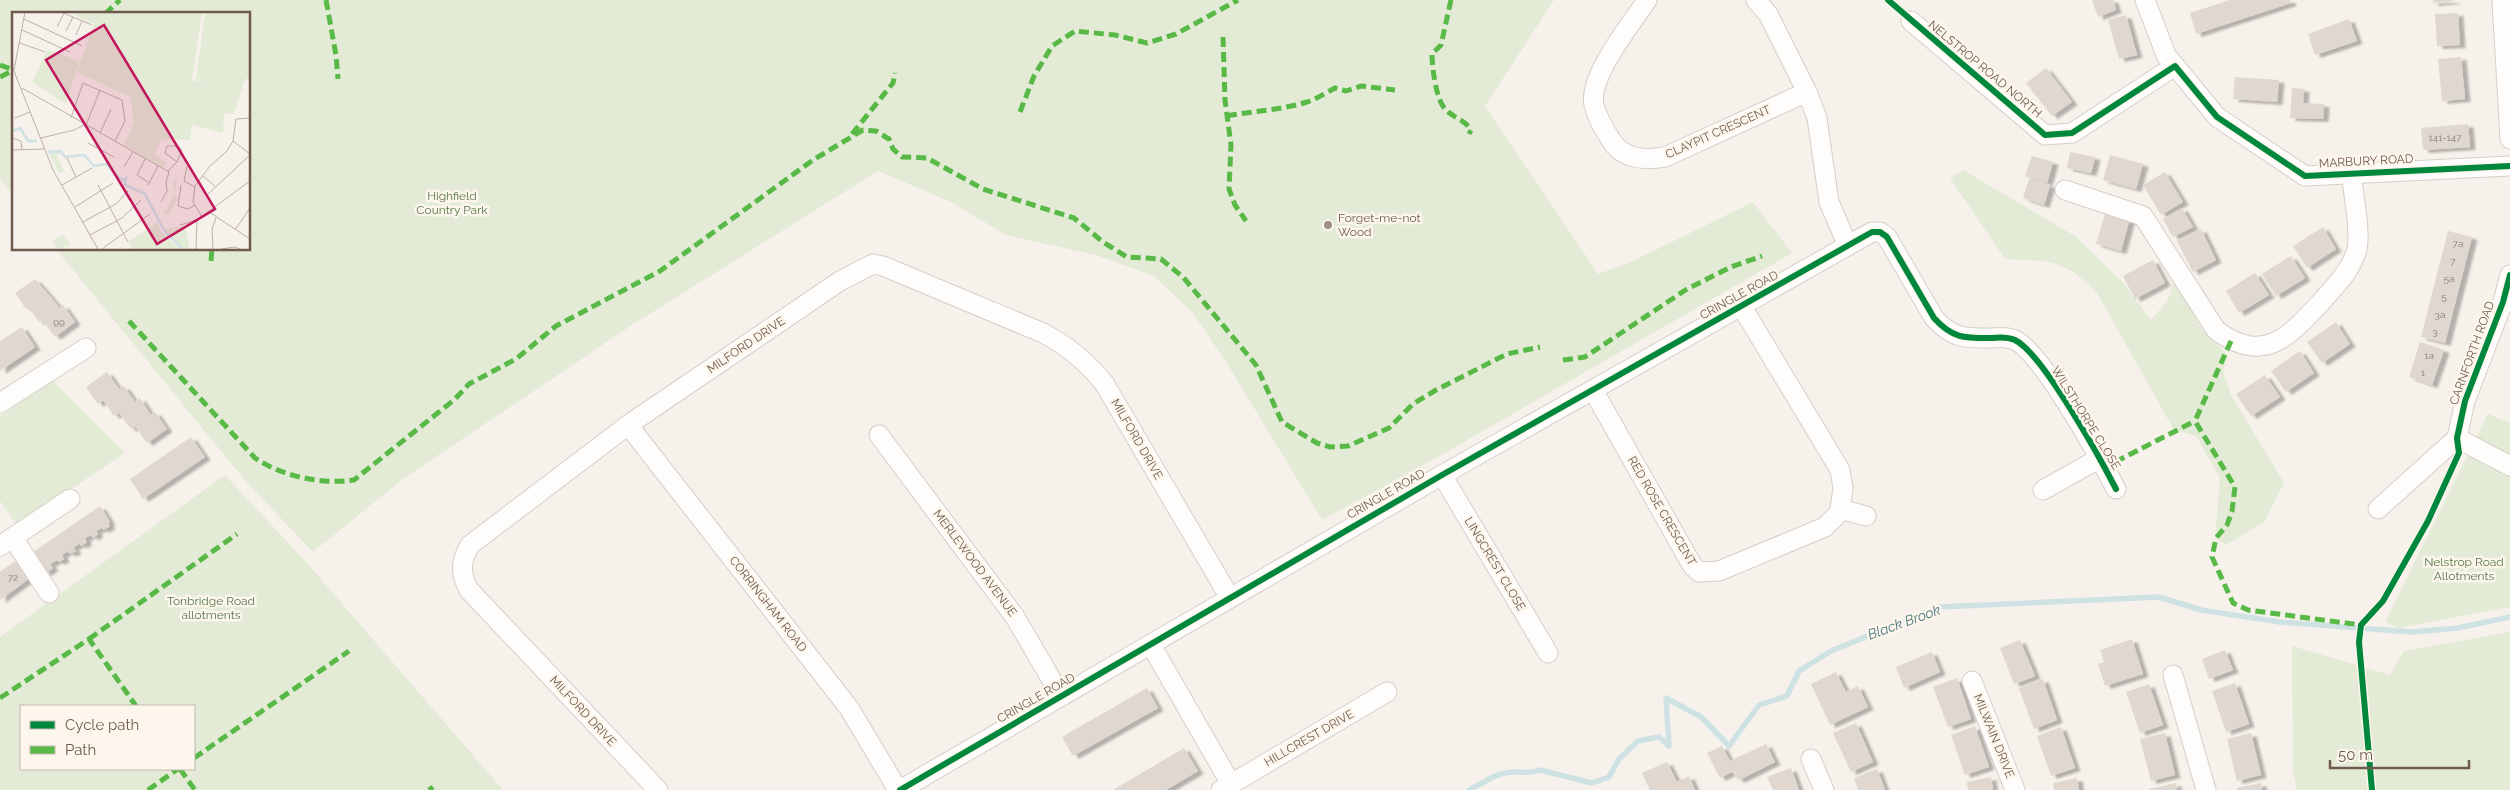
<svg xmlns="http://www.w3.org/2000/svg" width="2510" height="790" font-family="Raleway,sans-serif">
<defs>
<filter id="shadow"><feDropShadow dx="5.5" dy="3" stdDeviation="1" flood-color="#0004"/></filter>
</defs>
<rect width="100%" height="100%" fill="#f6f1ea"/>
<g fill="#e3ebd6" fill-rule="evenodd">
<path d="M0 0H1554L1485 106 1598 274 1631 262 1753 202 1792 253 1429 462 1322 520 1228 365 1192 312 1154 276 1096 255 1006 235 951 202 878 171 632 325 403 479 313 552 247 483 56 249H249V14H14V196L0 179Z"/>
<path d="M1963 170 2075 236 2124 284 2151 320 2168 300 2175 278 2202 330 2228 356 2223 370 2231 395 2284 483 2264 522 2226 545 2215 537 2220 478 2196 436 2174 430 2097 293C2064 259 2051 261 2005 259L1950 178Z"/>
<path d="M53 381 125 453 17 525 0 501V416Z"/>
<path d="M2488 414 2510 423V607L2398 628 2385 622Z"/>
<path d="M225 475 307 563 503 790H0V637ZM21 706H194V769H21Z"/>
<path d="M2510 632V790H2297L2293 771 2292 646 2390 675 2404 651Z"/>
</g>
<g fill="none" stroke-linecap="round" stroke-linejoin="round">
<path stroke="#cee2e4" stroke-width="5.5" d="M1469 790C1480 785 1493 775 1505 773 1518 770 1528 775 1540 770L1592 783 1609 777 1619 759 1638 741 1659 737 1669 746 1666 698 1701 717 1729 746 1759 705 1787 696 1799 671 1831 651 1939 607 2159 597 2201 610 2280 622 2412 632 2458 628 2510 617"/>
</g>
<g fill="#dfd7d0" filter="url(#shadow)">
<path d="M2092 0H2113L2116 10 2098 17Z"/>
<path d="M2230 0H2290L2291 3 2196 34 2190 13Z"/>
<path d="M2433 0H2454V1L2433 3Z"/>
<path d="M2458 13 2460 45 2437 46 2435 14Z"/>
<path d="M2126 15 2137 55 2119 59 2108 20Z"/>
<path d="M2349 19 2357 41 2315 55 2308 34Z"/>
<path d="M2461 57 2465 99 2442 101 2438 59Z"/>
<path d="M2046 68 2072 102 2052 116 2026 83Z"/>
<path d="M2235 77 2279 80 2277 102 2233 99Z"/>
<path d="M2292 88 2304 89 2303 103 2324 104 2323 119 2290 118Z"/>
<path d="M2468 124 2470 147 2423 150 2421 128Z"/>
<path d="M2070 152 2095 157 2091 173 2067 168Z"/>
<path d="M2110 155 2143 164 2136 189 2103 180Z"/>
<path d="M2032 156 2053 162 2047 183 2025 176Z"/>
<path d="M2165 172 2183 202 2161 215 2143 185Z"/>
<path d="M2029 179 2050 185 2044 205 2023 198Z"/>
<path d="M2182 208 2193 227 2173 237 2163 219Z"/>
<path d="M2106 210 2130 218 2121 251 2096 244Z"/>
<path d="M2323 227 2336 249 2307 268 2293 246Z"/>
<path d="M2201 229 2216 260 2193 272 2177 241Z"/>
<path d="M2448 231 2472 237 2445 343 2421 337Z"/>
<path d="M2291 256 2305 278 2276 296 2262 274Z"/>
<path d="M2153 260 2165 283 2135 299 2123 276Z"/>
<path d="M2255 273 2269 295 2239 313 2226 291Z"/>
<path d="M35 279 60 308 63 305 75 322 55 337 42 320 39 322 29 307 26 309 15 293Z"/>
<path d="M2336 322 2350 344 2322 363 2307 342Z"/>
<path d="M22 327 35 347 0 371V341Z"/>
<path d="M2420 342 2444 350 2432 385 2409 377Z"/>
<path d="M2300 351 2314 373 2286 392 2271 371Z"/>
<path d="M107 372 119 389 124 386 135 402 140 398 151 415 155 412 167 429 147 443 135 426 131 429 119 413 114 416 103 400 98 404 86 387Z"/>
<path d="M2265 375 2280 397 2251 416 2236 394Z"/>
<path d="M191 437 205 457 143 499 130 479Z"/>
<path d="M100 506 110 522 108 523 110 526 104 530 102 528 96 531 98 534 93 538 91 535 87 537 85 539 87 542 81 546 80 543 76 546 73 547 76 551 70 554 68 551 62 555 64 559 59 562 57 560 50 564 53 568 46 573 29 555Z"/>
<path d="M22 556 34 575 0 600V572Z"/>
<path d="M2132 639 2143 674 2105 686 2098 664 2104 662 2100 650Z"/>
<path d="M2020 640 2035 676 2014 684 2000 648Z"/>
<path d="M2225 650 2233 670 2209 679 2202 659Z"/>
<path d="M1932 652 1940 672 1904 688 1896 667Z"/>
<path d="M1836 672 1846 692 1858 686 1868 707 1830 725 1811 684Z"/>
<path d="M1957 678 1971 719 1948 727 1933 687Z"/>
<path d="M2043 679 2057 720 2034 729 2019 688Z"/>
<path d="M2235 683 2249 724 2226 732 2212 691Z"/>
<path d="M2149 684 2163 725 2140 733 2126 692Z"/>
<path d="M1147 688 1158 708 1073 756 1062 737Z"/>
<path d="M1856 723 1873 762 1851 772 1833 733Z"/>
<path d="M1975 726 1989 767 1965 775 1951 735Z"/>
<path d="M2061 727 2075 768 2051 776 2037 736Z"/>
<path d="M2165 733 2175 775 2151 781 2140 739Z"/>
<path d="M2251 733 2261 775 2237 781 2227 739Z"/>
<path d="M1766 744 1775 762 1739 780 1732 772 1720 778 1707 753 1722 746 1730 761Z"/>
<path d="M1184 748 1198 771 1166 790H1113Z"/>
<path d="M1667 762 1677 782 1689 776 1695 790H1650L1642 773Z"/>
<path d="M1791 768 1799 790H1773L1767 777Z"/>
<path d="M1877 769 1885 790H1858L1854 778Z"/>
<path d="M1991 777 1993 790H1968L1967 782Z"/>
<path d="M2077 778 2079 790H2054L2053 783Z"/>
<path d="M2176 783 2177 790H2149V789Z"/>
<path d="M2261 783 2262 790H2237V788Z"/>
</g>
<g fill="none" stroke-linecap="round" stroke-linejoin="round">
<defs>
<g id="minor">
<path d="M1647 0C1631 25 1588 76 1594 105 1597 118 1604 129 1611 140 1623 160 1645 160 1665 157L1807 92"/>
<path d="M1756 0 1768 14 1807 92 1817 118 1829 202 1847 244"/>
<path d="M2145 0 2166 55 2217 117 2305 176 2510 166"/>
<path d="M2502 0 2510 139"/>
<path d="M1911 21 2045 135 2072 133 2175 66"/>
<path d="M2065 190 2143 216 2216 330C2263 365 2288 338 2321 302 2336 285 2351 271 2357 249 2361 234 2353 190 2351 173"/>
<path d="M1742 307 1840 470 1843 488 1840 509 1866 516"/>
<path d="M1593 390 1692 565 1699 572 1719 571 1825 527 1838 514 1840 509"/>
<path d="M0 403 86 348"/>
<path d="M628 425 849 708 898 790"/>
<path d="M879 435 1015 617 1061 696"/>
<path d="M2457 438 2465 401 2503 302 2510 275"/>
<path d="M2457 438 2510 466"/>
<path d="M1442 475 1548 653"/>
<path d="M2043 490 2100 458"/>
<path d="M2378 509 2457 438"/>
<path d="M13 538 49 593"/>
<path d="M0 546 70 499"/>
<path d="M1151 645 1231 784"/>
<path d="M2173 675 2206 790"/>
<path d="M1972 681 2015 790"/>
<path d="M1811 759 1824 790"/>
<path d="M658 790 469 590C460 573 460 562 470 545L628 425 840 281 873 264 883 266 1043 333C1068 346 1086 361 1104 383L1230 598"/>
<path d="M900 790 1442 475 1872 232H1880L1887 237 1934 318C1953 339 1965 338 1992 338 2000 337 2008 337 2015 340 2043 354 2100 458 2116 489"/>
<path d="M1221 790 1387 692"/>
</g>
</defs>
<use href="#minor" stroke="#d5cec9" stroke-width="21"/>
<use href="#minor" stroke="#fefdfc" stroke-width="19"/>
<g stroke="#58b947" stroke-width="5" stroke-dasharray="10 5" stroke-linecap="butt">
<path d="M326 0 336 55 338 79"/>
<path d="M1451 0 1441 45 1432 54C1432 67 1436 101 1446 110 1454 118 1465 120 1471 130L1469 134"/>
<path d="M105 14 120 0"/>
<path d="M1223 37 1225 100 1231 145 1229 189 1235 205 1246 221"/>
<path d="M0 65 14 70"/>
<path d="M0 77 14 70"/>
<path d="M1020 112 1034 76 1052 46 1075 31 1115 35 1147 43 1176 34 1238 0"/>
<path d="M1227 116C1253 111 1281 110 1307 102 1316 99 1326 93 1335 88L1346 91 1361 86 1395 90"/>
<path d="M852 134 893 83 895 73"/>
<path d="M211 261 212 249"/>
<path d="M129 321 255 458C282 476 322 485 354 480L454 400 469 384 516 359 556 326 660 271 813 160 863 130 876 131 889 139 893 149 902 157 927 158 983 189 1074 218 1103 242 1127 257 1161 259 1183 277 1256 365 1282 422 1317 443 1330 447 1348 446 1389 428 1413 404 1436 390 1507 354 1540 347"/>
<path d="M2231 341 2195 421 2235 487 2232 511 2227 525 2216 538 2212 557 2233 603 2248 610 2361 625"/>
<path d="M1563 360 1585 357 1687 289 1731 267 1762 256"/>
<path d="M2100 458 2119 460 2195 421"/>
<path d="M89 639 237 534"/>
<path d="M0 698 89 639 136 706"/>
<path d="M194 758 349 651"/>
<path d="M180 769 195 790"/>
<path d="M148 790 178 769"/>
<path d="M429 790 433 787"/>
</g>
<defs>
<g id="cycleway">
<path d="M1888 0 2045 135 2072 133 2175 66 2217 117 2305 176 2510 166"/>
<path d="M900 790 1442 475 1872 232H1880L1887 237 1934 318C1953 339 1965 338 1992 338 2000 337 2008 337 2015 340 2043 354 2100 458 2116 489"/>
<path d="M2372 790 2359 642 2361 625 2383 601 2428 521 2459 453 2457 438 2465 401 2503 302 2510 275"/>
</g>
</defs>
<use href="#cycleway" stroke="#fdf6ec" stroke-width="9"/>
<use href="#cycleway" stroke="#00873e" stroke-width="6"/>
</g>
<circle fill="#9f8f85" stroke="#fdf6ec" stroke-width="2" cx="1328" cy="225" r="5"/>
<g text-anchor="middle" stroke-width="5" stroke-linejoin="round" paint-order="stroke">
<g font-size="10" fill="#8e7c71">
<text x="2445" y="141">141-147</text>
<text x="2458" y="247">7a</text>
<text x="2453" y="265">7</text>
<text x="2449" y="282">5a</text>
<text x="2444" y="300">5</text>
<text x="2440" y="318">3a</text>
<text x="59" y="325">99</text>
<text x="2435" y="335">3</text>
<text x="2429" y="359">1a</text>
<text x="2423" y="376">1</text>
<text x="13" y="581">72</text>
</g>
<g font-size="12" fill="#705a4e" stroke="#fdf6ec">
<text transform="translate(1985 69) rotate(40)" y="4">NELSTROP ROAD NORTH</text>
<text transform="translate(1718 132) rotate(-24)" y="4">CLAYPIT CRESCENT</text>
<text transform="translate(2366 161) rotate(-3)" y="4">MARBURY ROAD</text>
<text transform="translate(1739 295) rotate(-29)" y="4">CRINGLE ROAD</text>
<text transform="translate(746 345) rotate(-34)" y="4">MILFORD DRIVE</text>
<text transform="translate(2472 353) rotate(-70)" y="4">CARNFORTH ROAD</text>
<text transform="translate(2086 418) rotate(58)" y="4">WILSTHORPE CLOSE</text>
<text transform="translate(1137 439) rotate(60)" y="4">MILFORD DRIVE</text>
<text transform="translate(1386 494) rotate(-30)" y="4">CRINGLE ROAD</text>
<text transform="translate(1662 511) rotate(60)" y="4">RED ROSE CRESCENT</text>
<text transform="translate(975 563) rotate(53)" y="4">MERLEWOOD AVENUE</text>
<text transform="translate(1495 564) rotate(59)" y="4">LINGCREST CLOSE</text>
<text transform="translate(768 604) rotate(52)" y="4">CORRINGHAM ROAD</text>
<text transform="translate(1036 698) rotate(-30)" y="4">CRINGLE ROAD</text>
<text transform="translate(583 711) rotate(47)" y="4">MILFORD DRIVE</text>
<text transform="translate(1994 736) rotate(68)" y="4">MILWAIN DRIVE</text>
<text transform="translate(1309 738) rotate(-30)" y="4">HILLCREST DRIVE</text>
</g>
<g font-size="12" fill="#587a4a" stroke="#fdf6ec">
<text x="452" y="200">Highfield<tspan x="452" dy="14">Country Park</tspan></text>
<text x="2464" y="566">Nelstrop Road<tspan x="2464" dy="14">Allotments</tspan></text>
<text x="211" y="605">Tonbridge Road<tspan x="211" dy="14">allotments</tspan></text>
</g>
<g font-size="12" fill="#705a4e" stroke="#fdf6ec" text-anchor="start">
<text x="1338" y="222">Forget-me-not<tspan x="1338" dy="14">Wood</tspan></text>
</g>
<g font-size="14" font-style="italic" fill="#4a7880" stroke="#fdf6ec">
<text transform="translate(1904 622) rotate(-20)" y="5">Black Brook</text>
</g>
</g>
<g transform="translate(12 12)">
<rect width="238" height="238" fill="#f6f1ea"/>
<path d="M66 0H190L180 68 212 75 184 68 193 0H237V67H233L222 102 212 101 211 121 180 113 178 128 150 127 142 142 154 150 152 156 112 133 122 110 118 85 65 60 82 12 63 4ZM36 37 67 50 54 92 20 70ZM47 138 49 141 44 143 52 159 47 161 36 139ZM165 164 163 185H167L157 202H153L150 199 155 197 163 180 161 171ZM146 210 148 218 167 237H120L116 230ZM171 214 175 221 177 237H170L152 217ZM51 223 59 232 45 237 41 228Z" fill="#e3ebd6"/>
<path fill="none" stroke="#cee2e4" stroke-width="2.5" d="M0 119 8 116 16 129H25M36 140 48 139 53 145 72 143 82 154 94 152 106 165 111 168 114 166 113 173 133 182 152 218 170 237"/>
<path fill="none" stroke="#bcb0a7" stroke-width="1" d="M49 0 80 13M12 7 70 34M45 15 52 1M10 18 58 40M54 19 61 5M64 23 70 9M8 31 33 40M0 54 41 158 86 237M2 58 13 0M10 76 157 160 154 170 155 179 149 190M3 106 18 100M59 106 71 71 110 88 113 109 103 129M74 113 88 78M88 121 99 97M0 126 9 129 10 138M29 126 62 118 72 113M221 129 238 142M76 131 102 145M0 138 32 137M55 146 64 165M133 147 125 163 136 170M175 154 172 169 183 175M112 155 121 140M156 159 165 150 170 138 166 134H155L153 141 165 150M191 164 203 174M50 173 80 156M86 173 116 230M136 173 146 154M169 173 166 194 176 197 183 193M195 183 238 143M63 195 101 171M197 200 238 227M190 205 181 190 183 174 198 154 215 139 221 129 224 107 238 106M71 210 104 192 116 179M168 213 185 208 238 169M223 218 238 196M78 223 110 206 129 188M90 237 138 202M184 237 185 208M201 237 200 217 204 206M209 237 223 235 228 237"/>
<path fill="#c2185b" fill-opacity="0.15" stroke="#c2185b" stroke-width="2.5" d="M92 13 203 197 145 232 34 48Z"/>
<rect width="238" height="238" fill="none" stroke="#705a4e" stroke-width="2.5"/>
</g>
<rect x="20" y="705" width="175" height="65" fill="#fdf6ec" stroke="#c5b8ad"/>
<rect x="30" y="721" width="25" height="8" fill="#00873e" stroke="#c5b8ad"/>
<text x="65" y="730" font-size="15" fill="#705a4e">Cycle path</text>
<rect x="30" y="746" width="25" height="8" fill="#58b947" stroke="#c5b8ad"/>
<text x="65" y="755" font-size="15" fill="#705a4e">Path</text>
<path d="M2330 760v8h139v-8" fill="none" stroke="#705a4e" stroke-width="2.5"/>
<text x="2338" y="760" font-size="15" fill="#705a4e" stroke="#fdf6ec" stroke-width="4" paint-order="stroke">50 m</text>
</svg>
